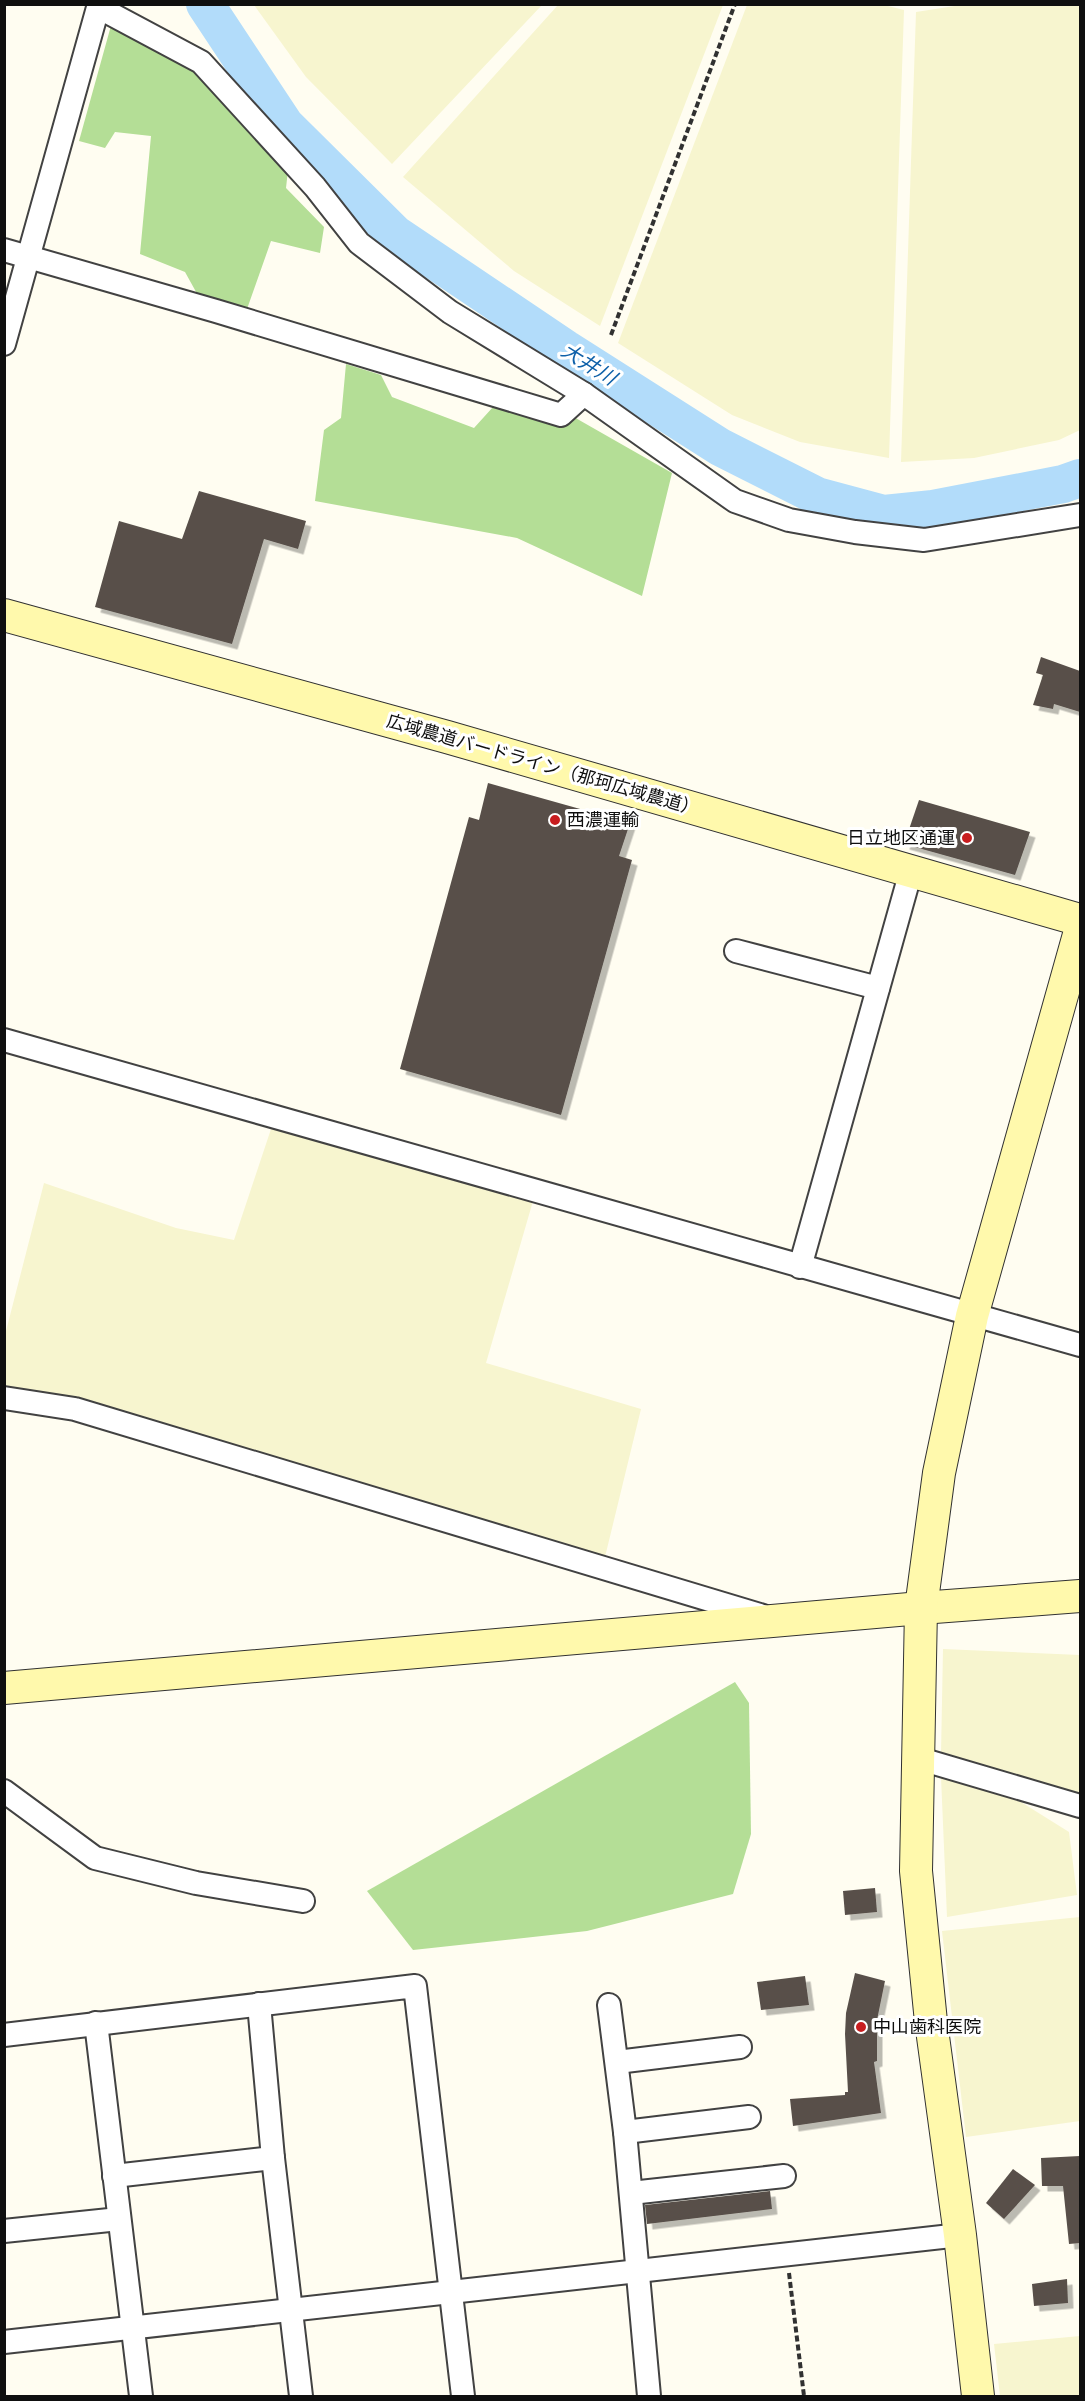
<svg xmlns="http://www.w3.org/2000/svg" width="1085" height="2401" font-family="'Times New Roman','Noto Sans JP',serif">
<defs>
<filter id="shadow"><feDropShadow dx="5.5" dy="5.5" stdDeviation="0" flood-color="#0004"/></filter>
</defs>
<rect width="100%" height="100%" fill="#fffdf1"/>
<g fill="#f7f5cf">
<path d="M880 4 904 10 889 458 800 442 732 415 618 343 747 5Z"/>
<path d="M254 5H542L392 164 306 77Z"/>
<path d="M558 5H723L600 326 514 271 403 177Z"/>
<path d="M961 5H1080V430L1059 440 974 458 901 462 916 12Z"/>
<path d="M272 1126 533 1201 486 1363 641 1409 605 1557 79 1398 5 1386V1335L44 1183 176 1228 234 1240Z"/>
<path d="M943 1649 1080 1655V1794L941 1754Z"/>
<path d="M941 1777 1021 1802 1069 1832 1077 1895 947 1917Z"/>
<path d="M1080 1917V2121L966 2137 942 1931Z"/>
<path d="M1080 2336V2396H1000L994 2344Z"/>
</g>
<g fill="#b4de96">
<path d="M112 22 195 67 288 170 286 188 324 227 320 253 271 241 247 309 200 299 185 272 140 254 151 136 115 132 105 148 79 141Z"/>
<path d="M346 364 381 375 392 397 474 428 493 407 544 400 672 473 642 596 517 538 315 501 324 430 341 418Z"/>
<path d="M735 1682 749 1703 751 1834 733 1894 587 1931 413 1950 367 1891Z"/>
</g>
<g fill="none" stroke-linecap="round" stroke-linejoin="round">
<path stroke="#b2dcfa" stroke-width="38" d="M205 4 285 125 395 234 566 349 720 447 817 496 884 514 933 509 1063 484 1080 478"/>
</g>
<g fill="#58504a" filter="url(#shadow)">
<path d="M199 491 306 521 298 549 264 539 232 644 95 607 119 521 182 539Z"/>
<path d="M1041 657 1080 671V712L1054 704 1053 709 1033 705 1043 675 1036 673Z"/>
<path d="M488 783 630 823 619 856 632 860 561 1115 400 1069 469 817 479 820Z"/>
<path d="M919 800 1030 832 1015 875 904 844Z"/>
<path d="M875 1888 877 1912 845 1915 843 1891Z"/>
<path d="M855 1973 885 1981 877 2020V2061L874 2062 881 2113 793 2126 790 2099 845 2095V2092H848L845 2034 846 2013Z"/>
<path d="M805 1976 809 2005 761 2010 757 1982Z"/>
<path d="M1080 2156V2243L1069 2244 1063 2186H1042L1041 2158Z"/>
<path d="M1013 2169 1035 2185 1004 2219 986 2203Z"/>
<path d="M770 2191 772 2209 647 2224 645 2205Z"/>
<path d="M1067 2279 1068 2303 1034 2306 1032 2284Z"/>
</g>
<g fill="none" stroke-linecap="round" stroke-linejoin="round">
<defs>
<g id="street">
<path d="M98 7 201 62 315 187 359 243 450 312 584 394 735 501 789 520 855 532 924 540 1080 515"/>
<path d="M4 250 216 311 561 415 584 394"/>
<path d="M4 344 99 4"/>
<path d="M736 951 878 988"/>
<path d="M4 1040 1080 1345"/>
<path d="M800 1267 911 871"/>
<path d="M4 1398 75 1409 763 1616"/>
<path d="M917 1758 1080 1806"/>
<path d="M4 1791 95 1858 196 1883 303 1901"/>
<path d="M259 2004 273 2158 301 2396"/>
<path d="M609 2005 625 2132 649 2396"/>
<path d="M96 2023 141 2396"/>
<path d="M4 2035 415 1986 463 2396"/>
<path d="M617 2062 740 2047"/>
<path d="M625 2132 749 2117"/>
<path d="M114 2176 273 2158"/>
<path d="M631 2193 784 2176"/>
<path d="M4 2231 119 2219"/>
<path d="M4 2342 960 2235"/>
</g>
<g id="secondary">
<path d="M4 615 447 737 1080 920"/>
<path d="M4 1688 921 1608 1080 1596"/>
<path d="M978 2396 960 2235 931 2022 916 1871 921 1608 939 1473 972 1316 1080 931"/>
</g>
</defs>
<use href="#street" stroke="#424242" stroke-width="26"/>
<use href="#secondary" stroke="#313131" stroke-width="34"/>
<g stroke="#313131" stroke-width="4" stroke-dasharray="6 3" stroke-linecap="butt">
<path d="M611 335 735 4"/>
<path d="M789 2273 804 2396"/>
</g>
<use href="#street" stroke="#fff" stroke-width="22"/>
<use href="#secondary" stroke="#fff9ac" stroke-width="32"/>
</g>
<g fill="#c81d1f" stroke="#fff" stroke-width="2">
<circle cx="555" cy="820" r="6"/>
<circle cx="967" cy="838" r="6"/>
<circle cx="861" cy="2027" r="6"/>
</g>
<g text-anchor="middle" stroke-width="6" stroke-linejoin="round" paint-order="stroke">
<g font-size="18" fill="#0f0f0f" stroke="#fff">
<text transform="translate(543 765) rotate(16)" y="6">広域農道バードライン（那珂広域農道）</text>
</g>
<g font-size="18" fill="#0f0f0f" stroke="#fff" text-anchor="start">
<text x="567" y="826">西濃運輸</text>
<text x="955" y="844" text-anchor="end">日立地区通運</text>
<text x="873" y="2033">中山歯科医院</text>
</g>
<g font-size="20" font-style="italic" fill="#0f61a9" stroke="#fff">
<text transform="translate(589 364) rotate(32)" y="7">大井川</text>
</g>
</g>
<rect width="1085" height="2401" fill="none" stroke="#0f0f0f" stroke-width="12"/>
</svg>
